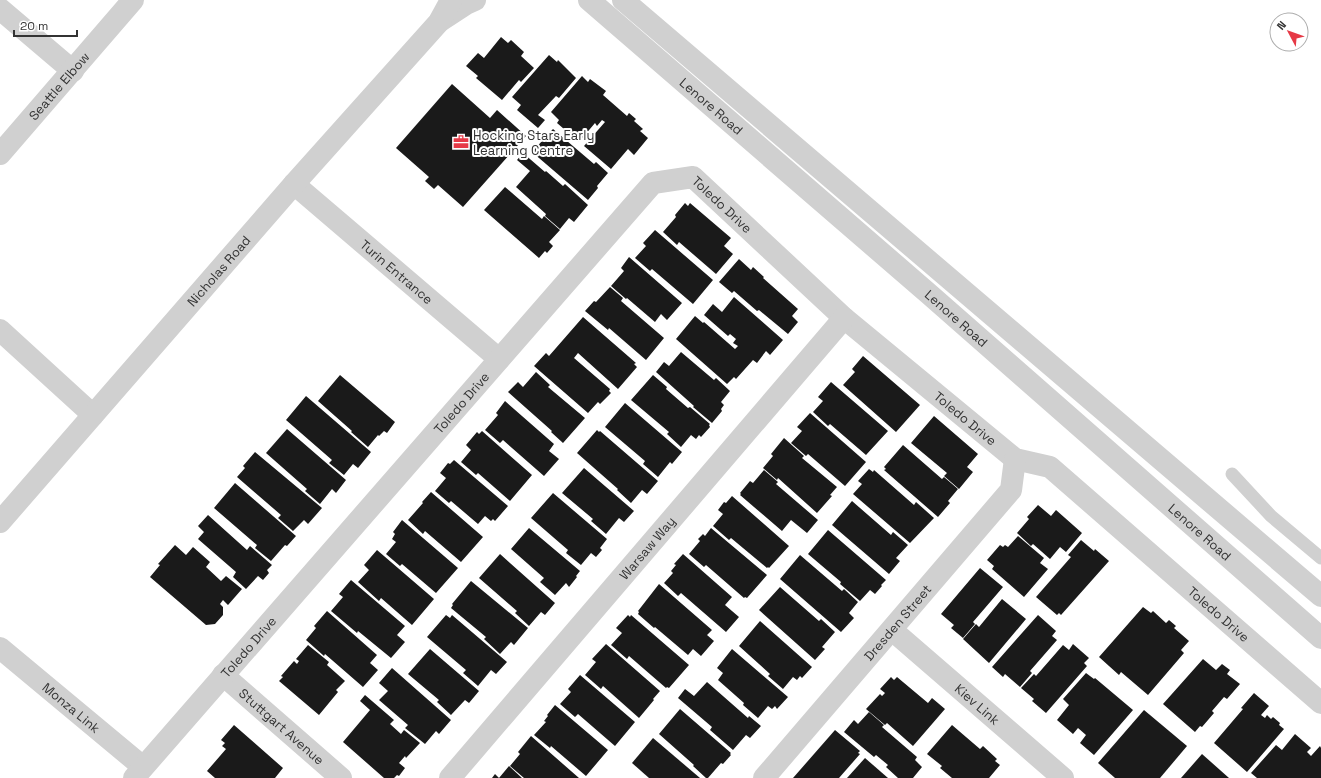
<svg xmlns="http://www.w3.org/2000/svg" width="1321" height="778" font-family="'Space Grotesk',sans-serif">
<rect width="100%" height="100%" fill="#fff"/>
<g fill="#1a1a1a">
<path d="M501 37 508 43 511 40 524 52 521 56 534 68 521 82 519 80 502 100 476 78 478 76 466 66 478 53 484 58Z"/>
<path d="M549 55 557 62 558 60 576 78 559 98 556 96 538 115 545 120 538 128 517 110 521 105 512 97Z"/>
<path d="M582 76 588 82 590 79 606 91 603 95 627 116 629 113 636 119 634 121 643 129 640 131 648 138 634 155 628 149 611 169 584 146 605 122 602 120 597 126 595 123 579 142 557 123 559 120 551 112Z"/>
<path d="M452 84 490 118 497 110 526 136 463 207 438 185 434 189 425 181 429 177 396 148Z"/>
<path d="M553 129 594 164 596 162 608 173 597 186 598 188 588 200 532 152Z"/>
<path d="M523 153 545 172 546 171 563 186 565 184 588 205 574 222 569 218 560 229 545 216 546 214 516 187 530 171 517 160Z"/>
<path d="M505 187 542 219 544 216 560 230 549 242 553 246 547 253 545 251 539 258 484 210Z"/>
<path d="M685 203 688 206 690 203 731 238 724 246 733 254 716 274 679 242 677 245 663 232 676 217 675 215Z"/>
<path d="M655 230 713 280 693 304 652 269 650 271 635 258 646 246 643 243Z"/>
<path d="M629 257 682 303 667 320 661 314 655 322 627 298 626 299 611 286 624 271 621 268Z"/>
<path d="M739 259 751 270 753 267 764 277 763 278 798 309 792 316 798 322 788 334 759 310 757 311 734 291 732 293 719 282Z"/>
<path d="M610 287 623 298 621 301 664 338 646 360 609 328 608 330 585 311 594 301 596 302Z"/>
<path d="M734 297 783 340 770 355 766 351 757 363 753 360 736 379 734 377 727 384 676 339 695 316 703 323 704 322 735 349 738 346 733 343 736 339 730 334 728 336 704 315 713 304 722 312Z"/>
<path d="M583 317 636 363 634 364 637 367 618 389 578 353 574 358 610 389 609 391 611 393 600 404 598 402 588 413 534 366 546 353 549 356Z"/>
<path d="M681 352 714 380 716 378 730 391 721 402 724 405 721 409 722 411 712 423 693 407 694 406 656 372 664 362 669 366Z"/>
<path d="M863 356 920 405 896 432 843 385 855 372 852 369Z"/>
<path d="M536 372 550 385 548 387 585 418 563 443 551 432 552 431 508 392 518 382 523 387Z"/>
<path d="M340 375 395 422 387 433 384 431 379 436 378 435 368 447 351 432 352 431 318 401Z"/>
<path d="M653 375 667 387 666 389 688 408 690 407 710 424 709 425 710 427 701 437 699 435 696 439 691 435 681 447 667 434 669 432 631 400Z"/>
<path d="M831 382 888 431 866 455 830 424 828 426 813 412 823 401 818 397Z"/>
<path d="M306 396 371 452 358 468 353 464 344 475 329 463 332 460 286 420Z"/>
<path d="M505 401 554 444 549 451 559 459 544 476 503 440 500 443 485 430 498 415 496 413Z"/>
<path d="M625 403 682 452 672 464 670 462 658 477 643 464 645 461 605 427Z"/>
<path d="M810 413 866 462 845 486 808 454 806 456 791 443 802 431 797 427Z"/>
<path d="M934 416 978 454 967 467 973 472 959 489 944 476 947 473 911 443Z"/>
<path d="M287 429 346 480 336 493 332 489 320 504 305 491 307 489 266 453Z"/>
<path d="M597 430 599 432 600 431 658 481 647 494 642 490 631 503 617 490 618 489 577 453Z"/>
<path d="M482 431 532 475 510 501 478 473 476 475 461 462 471 450 466 445 477 432 479 434Z"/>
<path d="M784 438 804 456 802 458 837 487 830 495 832 496 817 513 778 478 777 480 763 468 773 456 771 454Z"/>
<path d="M903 445 942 479 944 477 958 489 948 501 950 503 938 517 884 470 886 469 884 467Z"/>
<path d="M255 452 322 508 308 524 304 520 293 531 278 518 281 515 237 477 245 468 243 466Z"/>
<path d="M454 460 508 506 495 521 493 519 491 521 485 516 478 524 451 501 449 503 435 491 446 478 440 473 448 463 450 464Z"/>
<path d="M584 468 634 511 624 522 619 518 606 534 591 521 593 519 562 493Z"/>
<path d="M869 469 873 472 874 470 914 505 916 502 934 518 910 543 853 494 862 484 858 481Z"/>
<path d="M764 470 778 482 776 484 818 520 807 533 791 520 782 531 740 495 741 494 740 493 750 481 753 483Z"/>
<path d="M235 483 296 536 287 546 285 545 271 561 255 548 257 545 214 508Z"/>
<path d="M431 492 483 537 461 562 425 531 423 534 408 520 423 503 422 502Z"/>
<path d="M553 493 607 539 600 548 602 550 596 557 591 553 581 565 566 553 568 550 531 518Z"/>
<path d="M732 496 789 546 769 568 768 567 767 568 731 538 729 540 713 526 723 514 718 510 724 502 726 503Z"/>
<path d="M852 501 891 535 893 532 908 545 896 558 900 561 889 574 832 525Z"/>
<path d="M1038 505 1051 516 1056 510 1082 533 1066 552 1060 547 1050 559 1033 544 1031 546 1017 533 1029 519 1027 517Z"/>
<path d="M208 515 247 550 250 546 272 565 267 570 269 573 263 580 258 576 246 589 233 577 236 572 198 539 204 532 198 526Z"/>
<path d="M402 520 458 568 436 593 402 564 400 566 386 554 396 542 392 539 395 534 393 532Z"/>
<path d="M529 528 580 571 576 576 577 577 569 587 566 583 555 595 540 582 544 578 511 549Z"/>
<path d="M711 528 767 575 747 598 745 597 744 598 706 565 704 567 689 554 700 541 698 539 703 534 705 536Z"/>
<path d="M828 530 886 580 881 585 882 586 875 594 870 590 860 601 840 584 841 582 808 554Z"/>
<path d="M1018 536 1044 558 1040 563 1048 569 1024 597 992 569 994 566 987 560 1000 545 1003 547 1005 545 1008 547Z"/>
<path d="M1081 540 1094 551 1095 549 1109 561 1061 615 1059 613 1057 615 1036 597 1071 557 1068 555Z"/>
<path d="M175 545 186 555 193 547 210 562 206 567 221 581 226 576 242 589 228 605 223 600 220 604 223 607V615L215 624 206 625 150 577 160 565 158 564Z"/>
<path d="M377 550 434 599 412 625 381 598 379 601 358 582 369 570 364 565Z"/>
<path d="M500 554 555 603 545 615 541 612 529 626 515 613 517 611 479 578Z"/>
<path d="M683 554 732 597 725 605 739 617 726 632 681 593 678 596 664 583 673 573 671 571 676 565 674 564Z"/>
<path d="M800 555 842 591 844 589 858 602 849 613 854 618 841 632 780 579Z"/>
<path d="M980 568 1003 587 973 622 975 624 963 638 951 628 954 625 941 614Z"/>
<path d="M351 580 405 626 397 635 405 642 391 658 358 631 357 633 331 611 343 597 339 594Z"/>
<path d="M471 581 528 628 514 645 511 642 500 654 484 639 486 637 451 608 453 605 452 604Z"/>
<path d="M659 584 712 630 707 635 714 641 701 656 693 649 688 655 655 627 654 628 638 614 639 612 638 611Z"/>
<path d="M780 587 819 621 821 619 835 632 822 647 825 649 815 660 759 610Z"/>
<path d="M1002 599 1026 619 989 663 963 639 976 624 979 627Z"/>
<path d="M1143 607 1151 613 1153 611 1166 623 1169 620 1176 626 1174 628 1189 641 1181 650 1184 653 1148 695 1121 672 1119 675 1099 657Z"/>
<path d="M327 611 377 655 370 663 378 670 363 687 325 654 324 656 306 640 316 628 314 626Z"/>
<path d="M446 615 450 618 452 615 507 662 496 674 491 670 478 686 463 673 466 670 427 637Z"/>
<path d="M628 615 630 617 631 615 689 665 669 688 667 687 666 688 629 656 627 659 611 645 622 633 616 628Z"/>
<path d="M1038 615 1056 631 1052 636 1057 640 1030 671 1032 673 1020 687 1005 674 1003 677 992 667Z"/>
<path d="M760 621 812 667 802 678 800 676 797 680 793 677 783 689 768 676 770 674 739 646Z"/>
<path d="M606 644 660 691 653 699 654 700 639 718 603 686 601 689 585 675 596 662 592 659Z"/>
<path d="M1073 644 1089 658 1084 663 1087 666 1046 713 1032 701 1034 699 1021 688 1034 674 1036 676 1063 645 1069 650Z"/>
<path d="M308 645 329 662 327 665 345 681 336 690 338 692 319 715 279 681 283 677 281 676 294 661 297 664 299 661 296 659Z"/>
<path d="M430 649 479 691 469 703 465 700 451 715 437 702 439 700 408 674Z"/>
<path d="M732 649 788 697 777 709 775 706 772 709 768 706 758 718 743 705 744 703 718 680 723 673 717 668Z"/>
<path d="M1203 659 1216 670 1222 664 1230 670 1227 674 1240 684 1227 699 1224 697 1212 711 1214 713 1202 727 1200 726 1195 732 1163 704Z"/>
<path d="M392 668 451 720 439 734 436 731 425 744 405 728 408 725 379 700 388 691 379 683Z"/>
<path d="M1086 673 1094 679 1095 678 1133 710 1094 755 1080 743 1086 735 1078 728 1073 734 1057 720 1069 705 1063 699Z"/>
<path d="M580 675 635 722 615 746 578 714 575 717 560 704 571 692 568 689Z"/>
<path d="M891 677 894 680 897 677 928 703 932 698 945 709 913 746 887 723 885 725 866 709 880 694 882 696 885 693 880 689Z"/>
<path d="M707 682 748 718 749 716 761 726 750 738 746 735 733 750 710 730 712 727 678 698 685 689 694 696Z"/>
<path d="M1254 693 1269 706 1261 715 1265 718 1267 715 1271 719 1273 717 1280 723 1279 725 1284 729 1247 772 1214 743 1243 709 1241 708Z"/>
<path d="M365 695 394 720 390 724 401 734 404 730 420 743 406 758 405 756 399 763 405 768 399 776 397 775 394 778H384L343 742 370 710 360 701Z"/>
<path d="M555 705 608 750 586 776 551 746 550 748 534 735 546 722 544 721 548 716 547 715Z"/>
<path d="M680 709 731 753 730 754 731 755 723 764 721 763 708 778H706L693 766 694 765 659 734Z"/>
<path d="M1144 710 1187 746 1160 778H1115L1098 763Z"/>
<path d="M869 712 884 725 882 727 917 757 915 760 922 767 913 778H898L886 767 888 765 876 755 874 757 844 732 854 720 858 724Z"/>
<path d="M234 725 283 768 275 778H215L207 771 226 749 222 746 225 743 221 740Z"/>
<path d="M952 725 980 749 983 746 997 759 995 761 1000 765 989 778H952L940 768 942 766 927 754Z"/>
<path d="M835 730 860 751 858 753 860 754 839 778H793Z"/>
<path d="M1295 734 1311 748 1307 752 1311 756 1320 746 1321 748V778H1257L1251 773 1276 745 1282 750Z"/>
<path d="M531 736 579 778H524L510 766 520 754 518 752Z"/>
<path d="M653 738 700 778H649L632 763Z"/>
<path d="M1202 754 1229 778H1181Z"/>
<path d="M865 758 888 778H847Z"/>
<path d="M509 766 522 778H492L495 774 499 778Z"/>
</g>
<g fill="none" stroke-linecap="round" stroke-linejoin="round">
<path stroke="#d0d0d0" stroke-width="13" d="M1232 474 1271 516 1321 558"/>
<g stroke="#d0d0d0" stroke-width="22">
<path d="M0 9 73 71"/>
<path d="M440 21 466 4 475 0"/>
<path id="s1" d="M0 154 133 0"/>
<path id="s2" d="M294 184 499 359"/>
<path d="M0 330 93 415"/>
<path id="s3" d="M0 522 294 184 439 22 451 0"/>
<path id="s4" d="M892 630 1063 778"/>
<path id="s5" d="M0 648 143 767"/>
<path id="s6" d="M223 675 341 778"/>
<path id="s7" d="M134 778 653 183 693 177 844 318 1015 459 1050 467 1321 703"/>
<path id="s8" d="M450 778 844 318"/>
<path id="s9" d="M764 778 1011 490 1015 459"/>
</g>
<g stroke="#d0d0d0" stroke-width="22">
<path id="s10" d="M589 0 929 294 1321 638"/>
<path d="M623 0 1321 596"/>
</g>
</g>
<defs>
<symbol id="office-bare" viewBox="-9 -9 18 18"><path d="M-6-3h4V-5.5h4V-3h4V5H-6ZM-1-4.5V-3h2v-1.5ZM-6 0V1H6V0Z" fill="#e63946" stroke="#fff" stroke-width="2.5" paint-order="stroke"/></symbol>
</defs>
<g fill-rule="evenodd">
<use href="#office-bare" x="450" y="131" width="22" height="22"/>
</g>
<g text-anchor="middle" stroke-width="4" stroke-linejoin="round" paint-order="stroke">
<g font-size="13" fill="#333" stroke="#fff">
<text dy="5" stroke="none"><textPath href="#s1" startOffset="90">Seattle Elbow</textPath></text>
<text dy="5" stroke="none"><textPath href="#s10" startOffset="162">Lenore Road</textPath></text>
<text dy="5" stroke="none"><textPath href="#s7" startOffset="870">Toledo Drive</textPath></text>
<text dy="5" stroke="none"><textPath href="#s3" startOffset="333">Nicholas Road</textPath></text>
<text dy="5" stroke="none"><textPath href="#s2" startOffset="135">Turin Entrance</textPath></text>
<text dy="5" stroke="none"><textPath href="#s10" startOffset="486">Lenore Road</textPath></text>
<text dy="5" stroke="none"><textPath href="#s7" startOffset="498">Toledo Drive</textPath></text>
<text dy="5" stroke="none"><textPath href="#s7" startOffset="1194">Toledo Drive</textPath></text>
<text dy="5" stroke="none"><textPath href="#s10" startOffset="810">Lenore Road</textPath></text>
<text dy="5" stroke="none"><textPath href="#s8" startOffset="303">Warsaw Way</textPath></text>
<text dy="5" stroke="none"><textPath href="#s7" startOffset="1518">Toledo Drive</textPath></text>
<text dy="5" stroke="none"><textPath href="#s9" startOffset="205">Dresden Street</textPath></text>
<text dy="5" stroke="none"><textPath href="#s7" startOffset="174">Toledo Drive</textPath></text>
<text dy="5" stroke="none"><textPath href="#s4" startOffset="113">Kiev Link</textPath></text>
<text dy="5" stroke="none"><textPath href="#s5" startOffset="93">Monza Link</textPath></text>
<text dy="5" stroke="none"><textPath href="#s6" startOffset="78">Stuttgart Avenue</textPath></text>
</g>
<g font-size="13" fill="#333" stroke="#fff" text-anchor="start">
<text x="473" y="140">Hocking Stars Early<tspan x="473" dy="15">Learning Centre</tspan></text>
</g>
</g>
<g transform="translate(1289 32) rotate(311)"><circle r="19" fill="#ffffff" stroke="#adadad"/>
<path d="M0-3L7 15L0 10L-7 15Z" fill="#e63946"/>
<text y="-6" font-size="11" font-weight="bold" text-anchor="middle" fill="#333333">N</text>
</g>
<path d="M14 30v6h63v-6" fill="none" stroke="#333333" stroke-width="2"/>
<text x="20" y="30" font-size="12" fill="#333333" stroke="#ffffff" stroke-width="3" paint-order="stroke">20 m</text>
</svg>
